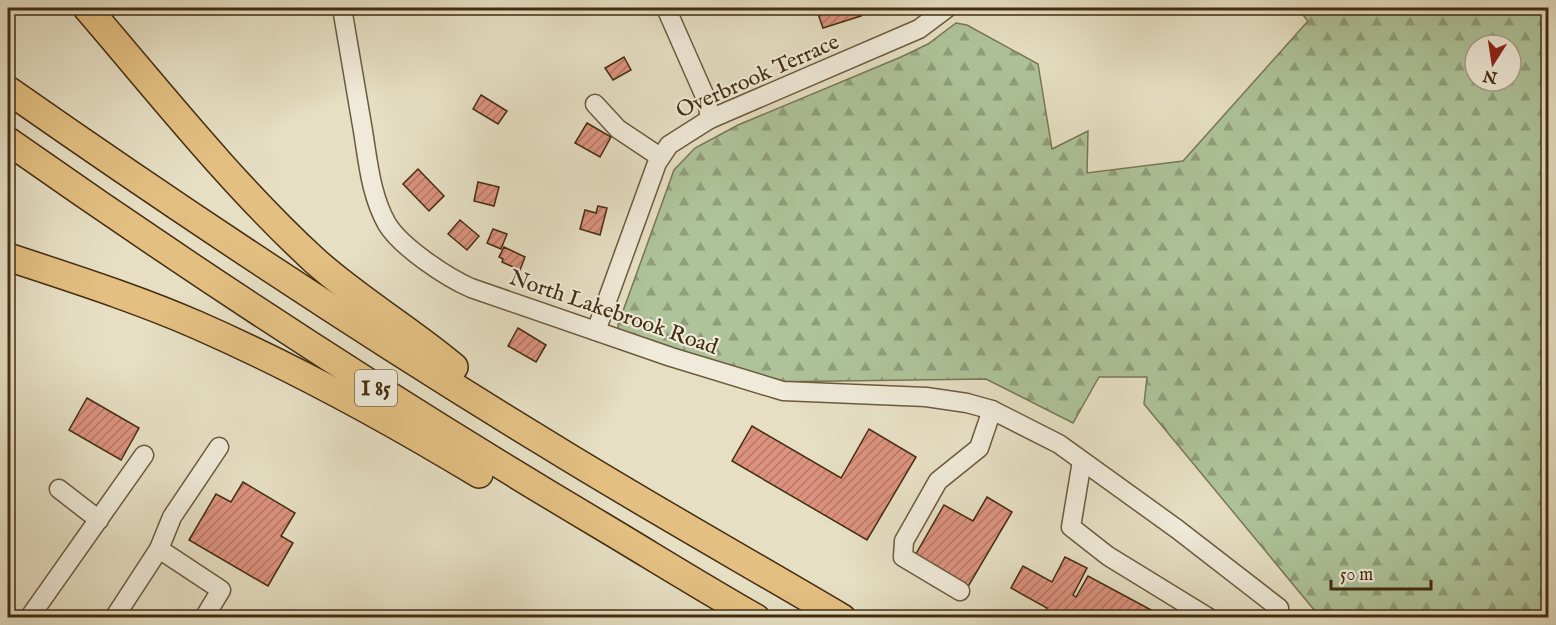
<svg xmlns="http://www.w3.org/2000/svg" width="1556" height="625" font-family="'IM FELL English',serif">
<defs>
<pattern id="forest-firs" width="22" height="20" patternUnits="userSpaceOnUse" patternTransform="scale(1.5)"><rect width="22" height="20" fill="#aec39a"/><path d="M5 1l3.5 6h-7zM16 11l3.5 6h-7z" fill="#8f9f7c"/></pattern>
<pattern id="building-hatch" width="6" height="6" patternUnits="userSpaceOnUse" patternTransform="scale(1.5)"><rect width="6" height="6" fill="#dc927e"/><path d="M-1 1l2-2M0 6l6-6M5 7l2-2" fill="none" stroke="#b47866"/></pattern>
</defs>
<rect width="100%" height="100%" fill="#e6dfc4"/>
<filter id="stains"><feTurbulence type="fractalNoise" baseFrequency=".00333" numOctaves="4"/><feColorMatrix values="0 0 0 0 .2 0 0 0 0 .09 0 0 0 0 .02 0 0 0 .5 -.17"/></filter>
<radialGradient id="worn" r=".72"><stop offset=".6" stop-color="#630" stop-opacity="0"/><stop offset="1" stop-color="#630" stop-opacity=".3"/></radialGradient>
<path fill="url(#forest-firs)" stroke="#787855" stroke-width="1.5" fill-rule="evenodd" d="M1297 8H1548V617H1320L1144 404 1147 377H1099L1073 423 986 379 766 382 618 334V325L674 170 695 148 738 125 901 57 928 44 956 23 967 25 1038 64 1052 149 1088 131 1087 173 1183 161 1308 21ZM1475 45H1511V81H1475Z"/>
<g fill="url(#building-hatch)" stroke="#432d10" stroke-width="1.5">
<path d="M816 8H859L861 16 823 28Z"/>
<path d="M624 57 631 70 613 80 605 68Z"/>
<path d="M481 95 507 111 498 124 473 109Z"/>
<path d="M587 123 611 137 600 157 575 143Z"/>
<path d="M418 169 444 196 429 211 403 184Z"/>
<path d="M478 182 499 187 494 206 474 201Z"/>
<path d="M598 206 607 208 600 235 580 229 585 210 596 213Z"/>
<path d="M460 220 479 236 467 250 448 234Z"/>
<path d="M493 229 507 234 501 249 487 243Z"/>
<path d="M504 247 525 257 520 270 502 262 503 259 499 257Z"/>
<path d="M518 328 546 345 536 362 508 346Z"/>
<path d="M87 398 139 428 121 460 69 430Z"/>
<path d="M752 426 841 478 869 429 916 457 867 540 732 461Z"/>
<path d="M243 482 295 513 281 536 293 543 268 586 189 540 216 494 231 502Z"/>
<path d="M987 497 1012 512 966 590 913 559 944 505 973 521Z"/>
<path d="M1065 557 1087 568 1073 595 1076 597 1088 576 1166 618H1042L1047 608 1011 588 1023 566 1052 582Z"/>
</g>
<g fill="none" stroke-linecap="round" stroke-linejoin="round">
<defs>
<g id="minor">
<path d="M342 8C349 49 356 90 363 131 368 162 371 196 387 224 401 247 446 277 471 288L671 357 783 391 926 397 967 403 992 410 1059 444 1177 529 1279 608 1273 618"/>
<path d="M666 8 707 101 710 119"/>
<path d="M595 104 618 129 660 157"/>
<path d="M596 331 657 163 669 145 710 119 919 29 947 8"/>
<path d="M1082 461 1071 527 1108 556 1209 618"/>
<path d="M59 489 99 520"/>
<path d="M960 591 903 557 904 541 938 481 979 448 992 410"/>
<path d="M29 618 144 455"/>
<path d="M114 618 159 549"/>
<path d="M204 618 221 590 159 549 172 517 219 447"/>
</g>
<g id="highway">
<path d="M87 8C160 93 230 182 313 259 357 299 409 329 454 367"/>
<path d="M8 90C184 213 363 332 547 444 644 504 744 560 842 618"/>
<path d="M8 141C200 276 398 405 600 525 652 556 703 588 756 618"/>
<path d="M8 257C71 278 135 298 197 325 295 368 388 419 479 474"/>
</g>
</defs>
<use href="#minor" stroke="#6c5a3d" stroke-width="21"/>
<use href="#highway" stroke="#432d10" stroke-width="30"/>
<use href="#minor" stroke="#efead9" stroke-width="18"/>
<use href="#highway" stroke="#e3c082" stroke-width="27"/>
</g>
<g text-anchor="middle" stroke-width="4.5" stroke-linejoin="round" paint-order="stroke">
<rect fill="#efead9" stroke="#77664c" stroke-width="1.5" x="355" y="370" width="42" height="36" rx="4.5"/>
<g font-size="21" font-weight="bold" fill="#432d10">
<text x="376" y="395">I 85</text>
</g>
<g font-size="22" fill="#432d10" stroke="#efead9">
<text transform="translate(757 75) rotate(-24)" y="8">Overbrook Terrace</text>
<text transform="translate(614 311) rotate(19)" y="8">North Lakebrook Road</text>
</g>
</g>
<rect width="1556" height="625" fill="none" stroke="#e6dfc4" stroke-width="30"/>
<rect x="9" y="9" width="1538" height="607" fill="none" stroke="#432d10" stroke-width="3"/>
<rect x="15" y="15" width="1526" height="595" fill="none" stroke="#432d10" stroke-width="1.5"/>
<g transform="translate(1493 63) rotate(192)"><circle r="28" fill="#efead9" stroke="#aa9e89" stroke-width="1.5"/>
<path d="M0-4.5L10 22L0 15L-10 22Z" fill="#8f2418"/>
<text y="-9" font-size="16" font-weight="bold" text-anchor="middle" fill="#432d10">N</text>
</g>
<path d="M1331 580v9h100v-9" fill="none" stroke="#432d10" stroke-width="3"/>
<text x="1340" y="580" font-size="18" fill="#432d10" stroke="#efead9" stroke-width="4.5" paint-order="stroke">50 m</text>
<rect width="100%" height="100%" filter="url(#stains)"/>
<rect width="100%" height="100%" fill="url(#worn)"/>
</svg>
